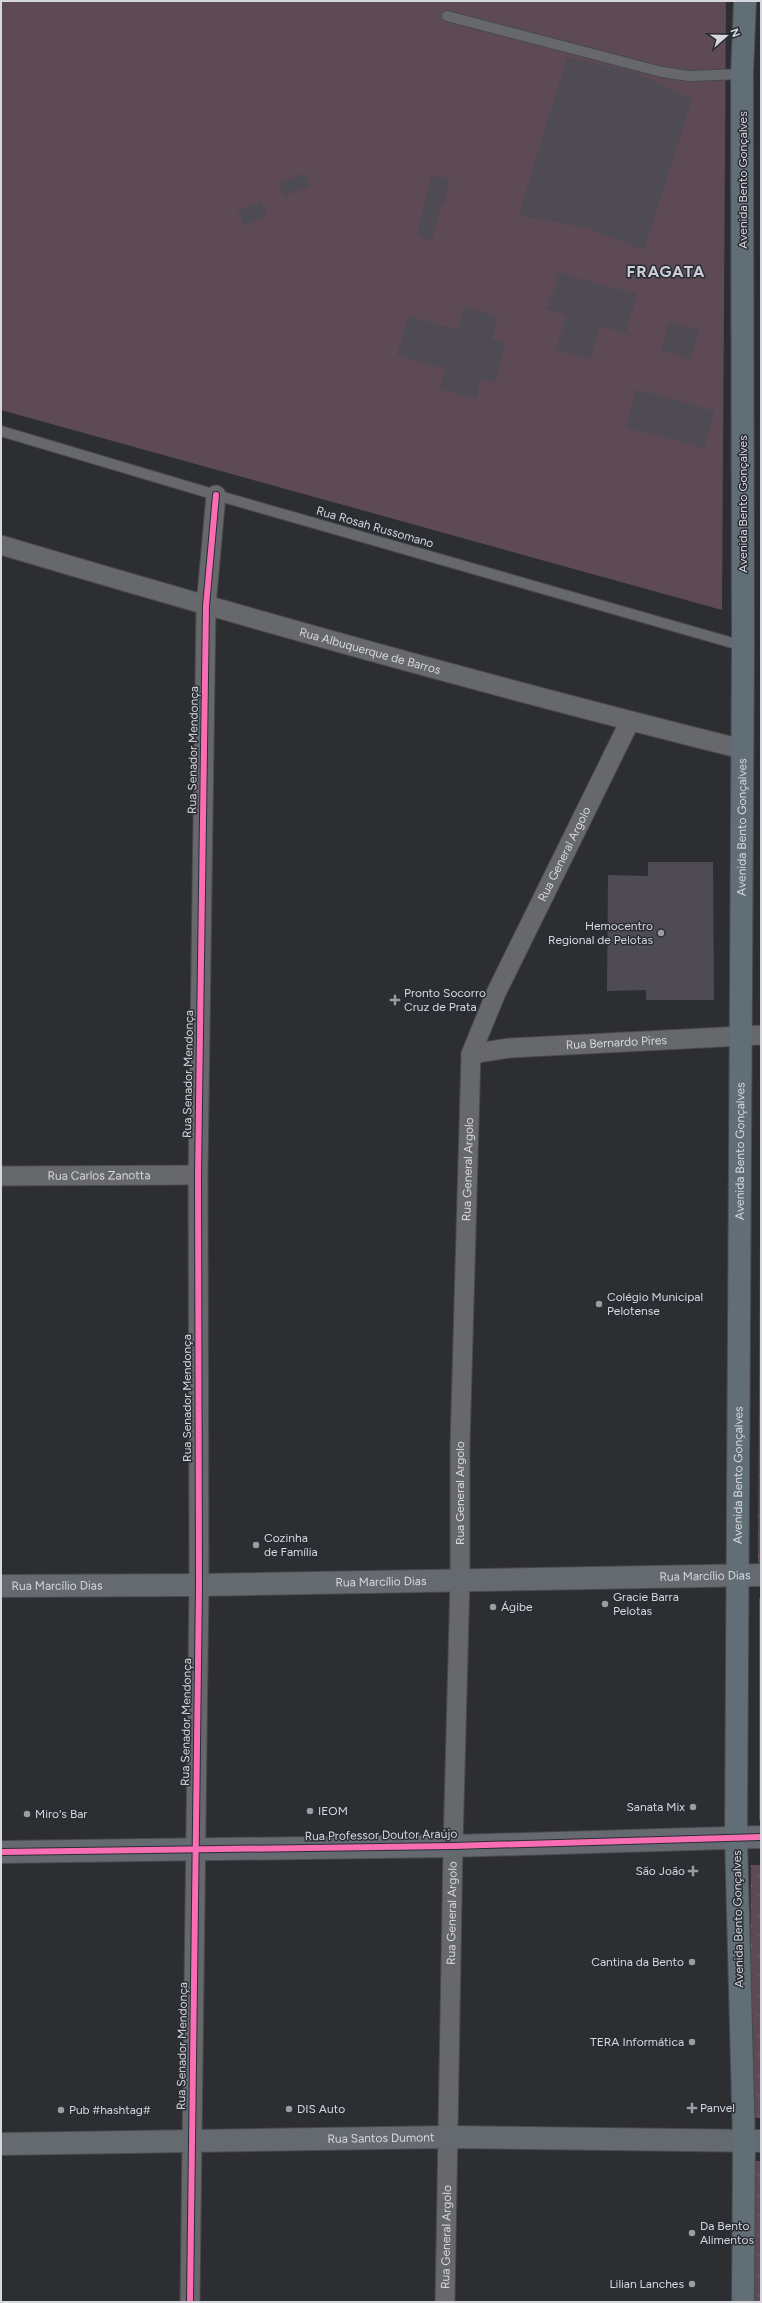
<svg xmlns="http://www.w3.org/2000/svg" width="762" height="2303" font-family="Figtree,sans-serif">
<defs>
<pattern id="grass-tufts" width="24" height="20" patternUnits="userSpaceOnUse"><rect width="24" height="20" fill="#5d4a55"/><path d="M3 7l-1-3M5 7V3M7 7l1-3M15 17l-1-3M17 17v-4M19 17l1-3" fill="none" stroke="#74636d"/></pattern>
</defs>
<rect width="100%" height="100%" fill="#2d2e32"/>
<g fill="url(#grass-tufts)">
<path d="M761 1064V1564H758Z"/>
<rect x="759" y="1598" width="2" height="223"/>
<path d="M751 1865H761V2118H749Z"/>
<path d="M744 2161H761V2302H745Z"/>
</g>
<path fill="#5d4a55" d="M1 1H726L722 610 1 410Z"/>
<g fill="#4e4b54">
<path d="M567 57 633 72 692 99 644 250 591 229 519 215Z"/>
<path d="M305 173 310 186 284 196 279 184Z"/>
<path d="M431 176 449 180 444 206 441 205 432 240 417 237Z"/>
<path d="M261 201 267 216 244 226 238 211Z"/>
<path d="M558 273 637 294 626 333 600 326 590 359 556 350 566 315 545 309 555 288Z"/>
<path d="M464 307 498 317 492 340 506 343 495 382 481 379 476 399 440 389 446 369 397 355 408 316 458 330Z"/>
<path d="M670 322 699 330 690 359 661 350Z"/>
<path d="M636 389 714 411 704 448 626 427Z"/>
<path d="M648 862H713L714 1000H646V990L607 991 608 875 648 876Z"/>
</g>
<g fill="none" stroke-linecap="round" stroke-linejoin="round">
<defs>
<g id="lane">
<path d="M447 16 662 72 689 76 742 74"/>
<path d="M1 431 216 495 743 646"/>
</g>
<g id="street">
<path id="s1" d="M1 545C246 618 493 687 742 749"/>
<path id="s2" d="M471 1054 510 1048 761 1035"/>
<path id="s3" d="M1 1176 198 1175"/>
<path d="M190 2302 199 1585 198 1175 206 606 216 495"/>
<path id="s4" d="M445 2302 453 1846 460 1579V1445L471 1054 496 993 630 721"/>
</g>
<g id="secondary">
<path id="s5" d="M1 1586 199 1585 761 1575"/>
<path d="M1 1852 453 1846 761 1837"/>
<path id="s6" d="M1 2144 448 2137 761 2141"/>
</g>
<g id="primary">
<path id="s7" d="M743 2302 744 2142 736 1838 743 646 742 74 745 1"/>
</g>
</defs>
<use href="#lane" stroke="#48494d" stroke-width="12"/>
<use href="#street" stroke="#48494d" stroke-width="21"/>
<use href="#secondary" stroke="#48494d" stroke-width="24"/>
<use href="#primary" stroke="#48494d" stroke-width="24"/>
<use href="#lane" stroke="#67686b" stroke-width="10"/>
<use href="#street" stroke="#67686b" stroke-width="19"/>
<use href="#secondary" stroke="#646a70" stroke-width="22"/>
<use href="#primary" stroke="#616e76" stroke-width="22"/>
<defs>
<g id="cycleway">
<path d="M1 1852 453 1846 761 1837"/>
<path d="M190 2302 199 1585 198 1175 206 606 216 495"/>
</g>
</defs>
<use href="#cycleway" stroke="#2a2d35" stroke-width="8"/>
<use href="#cycleway" stroke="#f96db3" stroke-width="6"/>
</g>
<g fill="#9b9ca1" stroke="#2a2d35" stroke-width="1.5">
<circle cx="661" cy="933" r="4"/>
<path d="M393 994h4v4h4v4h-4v4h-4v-4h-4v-4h4z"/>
<circle cx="599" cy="1304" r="4"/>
<circle cx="256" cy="1545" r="4"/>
<circle cx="605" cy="1604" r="4"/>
<circle cx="493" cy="1607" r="4"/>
<circle cx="693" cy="1807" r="4"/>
<circle cx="310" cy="1811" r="4"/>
<circle cx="27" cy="1814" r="4"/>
<path d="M691 1865h4v4h4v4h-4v4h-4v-4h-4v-4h4z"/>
<circle cx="692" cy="1962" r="4"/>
<circle cx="692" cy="2042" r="4"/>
<path d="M690 2102h4v4h4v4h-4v4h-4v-4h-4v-4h4z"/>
<circle cx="289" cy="2109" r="4"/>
<circle cx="61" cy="2110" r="4"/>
<circle cx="692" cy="2233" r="4"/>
<circle cx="692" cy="2284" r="4"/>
</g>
<g text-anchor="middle" stroke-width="3" stroke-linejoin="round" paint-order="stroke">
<g font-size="12" fill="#d6d8dd" stroke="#2a2d35">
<text transform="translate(743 180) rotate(-90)" y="4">Avenida Bento Gonçalves</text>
<text transform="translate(743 504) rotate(-90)" y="4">Avenida Bento Gonçalves</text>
<text transform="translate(375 527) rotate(16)" y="4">Rua Rosah Russomano</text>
<text dy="4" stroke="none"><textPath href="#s1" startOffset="384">Rua Albuquerque de Barros</textPath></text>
<text transform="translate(193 750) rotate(-89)" y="4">Rua Senador Mendonça</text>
<text dy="4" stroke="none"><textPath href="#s7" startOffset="1475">Avenida Bento Gonçalves</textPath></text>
<text dy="4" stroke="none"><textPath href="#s4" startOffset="1469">Rua General Argolo</textPath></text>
<text dy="4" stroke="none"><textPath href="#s2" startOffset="146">Rua Bernardo Pires</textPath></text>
<text transform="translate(188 1074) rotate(-89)" y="4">Rua Senador Mendonça</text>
<text dy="4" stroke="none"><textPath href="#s7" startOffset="1151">Avenida Bento Gonçalves</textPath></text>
<text dy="4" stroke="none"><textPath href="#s4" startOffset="1133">Rua General Argolo</textPath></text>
<text dy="4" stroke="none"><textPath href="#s3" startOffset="98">Rua Carlos Zanotta</textPath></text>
<text transform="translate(187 1398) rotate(-90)" y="4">Rua Senador Mendonça</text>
<text dy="4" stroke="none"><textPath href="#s7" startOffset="827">Avenida Bento Gonçalves</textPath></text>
<text dy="4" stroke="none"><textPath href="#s4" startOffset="809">Rua General Argolo</textPath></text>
<text dy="4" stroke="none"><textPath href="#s5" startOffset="704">Rua Marcílio Dias</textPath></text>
<text dy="4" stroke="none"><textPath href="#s5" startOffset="380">Rua Marcílio Dias</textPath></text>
<text dy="4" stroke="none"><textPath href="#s5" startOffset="56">Rua Marcílio Dias</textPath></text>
<text transform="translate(186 1722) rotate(-89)" y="4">Rua Senador Mendonça</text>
<text transform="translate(381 1835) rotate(-1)" y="4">Rua Professor Doutor Araújo</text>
<text dy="4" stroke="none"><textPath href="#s4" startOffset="389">Rua General Argolo</textPath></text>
<text transform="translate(738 1919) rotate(-91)" y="4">Avenida Bento Gonçalves</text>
<text transform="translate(182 2046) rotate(-89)" y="4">Rua Senador Mendonça</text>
<text dy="4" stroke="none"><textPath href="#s6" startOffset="380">Rua Santos Dumont</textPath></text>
<text dy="4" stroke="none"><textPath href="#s4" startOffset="65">Rua General Argolo</textPath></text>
</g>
<g font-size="12" fill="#d6d8dd" stroke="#2a2d35" text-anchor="start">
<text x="653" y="930" text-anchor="end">Hemocentro<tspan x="653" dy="14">Regional de Pelotas</tspan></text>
<text x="404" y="997">Pronto Socorro<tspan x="404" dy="14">Cruz de Prata</tspan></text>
<text x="607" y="1301">Colégio Municipal<tspan x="607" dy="14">Pelotense</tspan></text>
<text x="264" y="1542">Cozinha<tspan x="264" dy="14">de Família</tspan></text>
<text x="613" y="1601">Gracie Barra<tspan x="613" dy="14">Pelotas</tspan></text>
<text x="501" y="1611">Ágibe</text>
<text x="685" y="1811" text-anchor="end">Sanata Mix</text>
<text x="318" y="1815">IEOM</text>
<text x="35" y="1818">Miro's Bar</text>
<text x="685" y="1875" text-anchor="end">São João</text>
<text x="684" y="1966" text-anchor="end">Cantina da Bento</text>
<text x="684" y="2046" text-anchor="end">TERA Informática</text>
<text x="700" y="2112">Panvel</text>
<text x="297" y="2113">DIS Auto</text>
<text x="69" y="2114">Pub #hashtag#</text>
<text x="700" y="2230">Da Bento<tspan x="700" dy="14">Alimentos</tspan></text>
<text x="684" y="2288" text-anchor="end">Lilian Lanches</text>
</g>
<g font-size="16" font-weight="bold" letter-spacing="1" fill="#cbced9" stroke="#2a2d35">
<text x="666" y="277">FRAGATA</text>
</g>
</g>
<rect width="762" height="2303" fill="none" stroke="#d6d8dd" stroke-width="4"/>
<g transform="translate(726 36) rotate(70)" stroke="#2a2d35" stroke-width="3" paint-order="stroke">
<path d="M0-3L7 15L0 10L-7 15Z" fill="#d6d8dd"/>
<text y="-6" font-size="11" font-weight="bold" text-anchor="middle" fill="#d6d8dd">N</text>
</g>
</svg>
